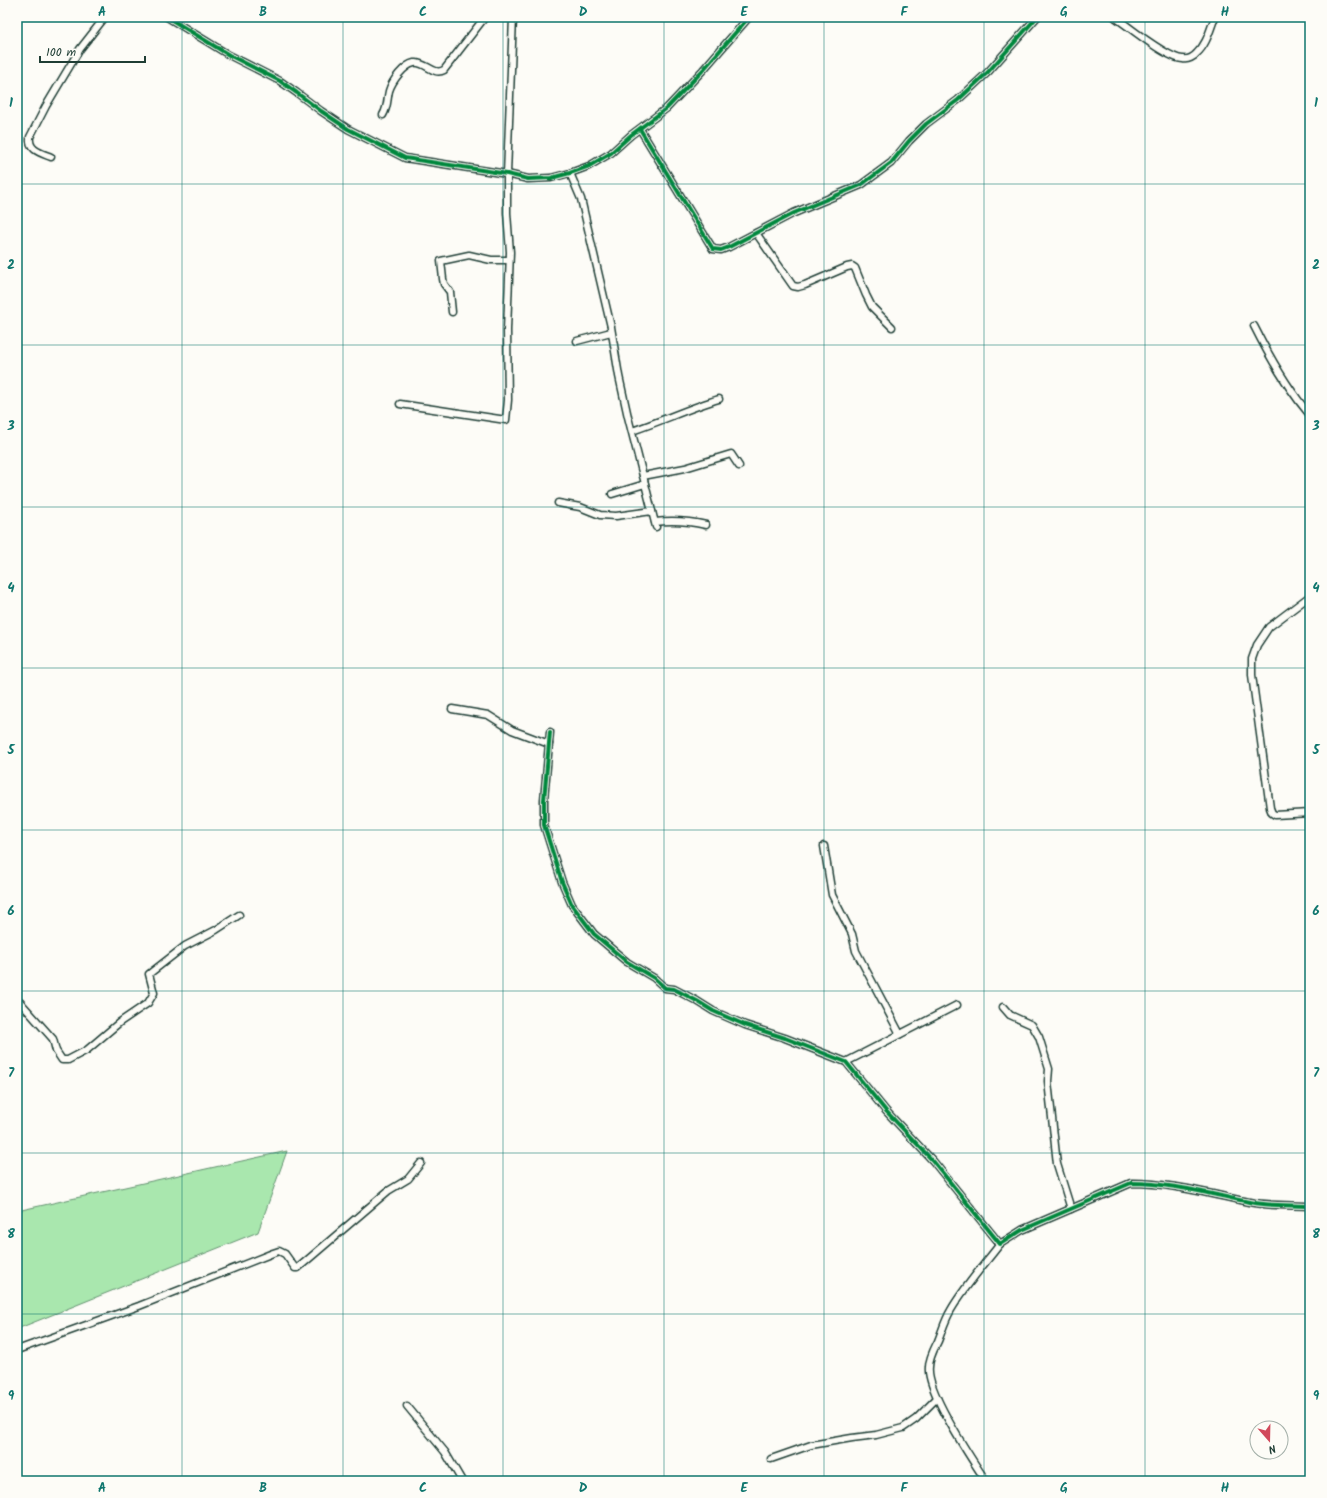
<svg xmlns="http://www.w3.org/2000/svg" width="1327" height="1498" font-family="Kalam,sans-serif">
<rect width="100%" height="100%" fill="#fdfcf7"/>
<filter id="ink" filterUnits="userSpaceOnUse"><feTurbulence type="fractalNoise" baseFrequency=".025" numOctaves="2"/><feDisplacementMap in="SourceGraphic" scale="8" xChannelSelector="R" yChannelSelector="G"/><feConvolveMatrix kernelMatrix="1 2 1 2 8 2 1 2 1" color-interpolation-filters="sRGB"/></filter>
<g filter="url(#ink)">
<path fill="#a9e7ae" stroke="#649271" d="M287 1151 258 1232 17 1329V1211Z"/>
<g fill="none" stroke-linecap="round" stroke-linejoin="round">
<defs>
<g id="street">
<path d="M167 17 229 55 280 81 297 93 321 111 348 129 405 158 507 174 528 179 551 178 570 173 589 166 611 153 631 135 667 108 703 70 749 17"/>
<path d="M1115 17C1129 27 1168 59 1183 59 1188 60 1194 57 1197 53 1207 44 1210 29 1215 17"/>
<path d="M383 115C388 107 387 99 389 91 392 81 404 65 414 63 425 61 433 76 444 70L485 17"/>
<path d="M640 129 708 241 713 249 721 250 729 247 794 213 861 185 891 163 909 141 926 124 958 100 988 72 1037 17"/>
<path d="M51 157C41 153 28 150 30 137L46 106 80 49 105 17"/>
<path d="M570 173 581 199 611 327 619 376 628 417 656 527"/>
<path d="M756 233 793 286 798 287 805 285 847 267 852 266 855 268 866 295 872 307 892 327"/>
<path d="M452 312 450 292 444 284 443 279 441 261 469 255 491 260H509"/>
<path d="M1254 326C1270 358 1287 388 1310 415"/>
<path d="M577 341 611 332"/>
<path d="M400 404 506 420 508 400 507 330 510 252 507 213V174L513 17"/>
<path d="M632 431C662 421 689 408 719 399"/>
<path d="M643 476 685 468 731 454 739 466"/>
<path d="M612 494 645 484"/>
<path d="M558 503 580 507 600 515 616 516 652 511"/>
<path d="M655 522C672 520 689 521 706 525"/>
<path d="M1310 596 1269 627 1257 645 1252 659V675L1270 808 1272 813 1275 815 1310 813"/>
<path d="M452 709 488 715 512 730 549 744"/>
<path d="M550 732 544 800V825L562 882 572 905 594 934 627 962 654 978 665 988 674 989 697 1001 713 1011 745 1025 785 1038 846 1062 886 1111 933 1161 1000 1244 1022 1230 1131 1183C1171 1183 1210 1194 1249 1202 1268 1206 1290 1205 1310 1206"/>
<path d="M824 846 832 895 852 934 856 951 900 1034"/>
<path d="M17 1001 20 1002 53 1039 56 1051 62 1060H68L87 1050 120 1022 148 1003 154 993 149 974 185 946 216 930 239 915"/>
<path d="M1003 1007 1010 1015 1032 1025 1039 1037 1049 1069 1048 1081 1057 1164 1071 1209"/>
<path d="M846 1062 957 1005"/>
<path d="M17 1350 139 1306 273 1253 279 1251 285 1254 295 1268H298L388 1191 408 1179 421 1163"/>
<path d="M407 1406 445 1452 462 1481"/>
<path d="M771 1459 811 1445 852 1438 876 1435 903 1428 916 1419 937 1398"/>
<path d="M986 1481C972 1460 926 1391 929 1367 929 1358 934 1349 938 1341 942 1331 945 1320 951 1310 965 1286 983 1266 1000 1244"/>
</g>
</defs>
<use href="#street" stroke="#1f3d34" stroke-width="9"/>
<use href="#street" stroke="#fdfcf7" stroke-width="6"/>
<defs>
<g id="cycleway">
<path d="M167 17 229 55 280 81 297 93 321 111 348 129 405 158 507 174 528 179 551 178 570 173 589 166 611 153 631 135 667 108 703 70 749 17"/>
<path d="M640 129 708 241 713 249 721 250 729 247 794 213 861 185 891 163 909 141 926 124 958 100 988 72 1037 17"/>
<path d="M550 732 544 800V825L562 882 572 905 594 934 627 962 654 978 665 988 674 989 697 1001 713 1011 745 1025 785 1038 846 1062 886 1111 933 1161 1000 1244 1022 1230 1131 1183C1171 1183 1210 1194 1249 1202 1268 1206 1290 1205 1310 1206"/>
</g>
</defs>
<use href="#cycleway" stroke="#fdfcf7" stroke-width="6"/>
<use href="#cycleway" stroke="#00873e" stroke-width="4"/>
</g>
</g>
<path fill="none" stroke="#0f766e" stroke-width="1" stroke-opacity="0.55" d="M182 17V1481M343 17V1481M503 17V1481M664 17V1481M824 17V1481M984 17V1481M1145 17V1481M17 184H1310M17 345H1310M17 507H1310M17 668H1310M17 830H1310M17 991H1310M17 1153H1310M17 1314H1310"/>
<rect width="1327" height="1498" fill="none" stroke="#fdfcf7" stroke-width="44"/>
<g transform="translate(1269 1440) rotate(160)"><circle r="19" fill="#fdfcf7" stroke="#a4b0a9"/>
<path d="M0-3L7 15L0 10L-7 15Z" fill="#d1495b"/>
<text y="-6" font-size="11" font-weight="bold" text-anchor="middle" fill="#1f3d34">N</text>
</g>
<path d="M40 56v6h105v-6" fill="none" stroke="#1f3d34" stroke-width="2"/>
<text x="46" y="56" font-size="12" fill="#1f3d34" stroke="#fdfcf7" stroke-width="3" paint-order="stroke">100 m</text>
<rect x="22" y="22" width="1283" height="1454" fill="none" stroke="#0f766e" stroke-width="1.5"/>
<g font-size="13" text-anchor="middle" font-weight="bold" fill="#0f766e">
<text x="102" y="16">A</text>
<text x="263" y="16">B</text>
<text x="423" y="16">C</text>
<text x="583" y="16">D</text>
<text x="744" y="16">E</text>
<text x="904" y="16">F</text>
<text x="1064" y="16">G</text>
<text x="1225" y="16">H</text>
<text x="11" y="107">1</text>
<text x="1316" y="107">1</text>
<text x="11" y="269">2</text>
<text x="1316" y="269">2</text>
<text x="11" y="430">3</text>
<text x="1316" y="430">3</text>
<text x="11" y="592">4</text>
<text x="1316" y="592">4</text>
<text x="11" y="754">5</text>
<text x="1316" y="754">5</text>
<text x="11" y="915">6</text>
<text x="1316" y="915">6</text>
<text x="11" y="1077">7</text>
<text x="1316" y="1077">7</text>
<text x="11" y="1238">8</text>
<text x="1316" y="1238">8</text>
<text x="11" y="1400">9</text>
<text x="1316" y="1400">9</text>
<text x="102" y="1492">A</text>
<text x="263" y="1492">B</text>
<text x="423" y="1492">C</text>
<text x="583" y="1492">D</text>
<text x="744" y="1492">E</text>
<text x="904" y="1492">F</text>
<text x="1064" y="1492">G</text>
<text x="1225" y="1492">H</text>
</g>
</svg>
